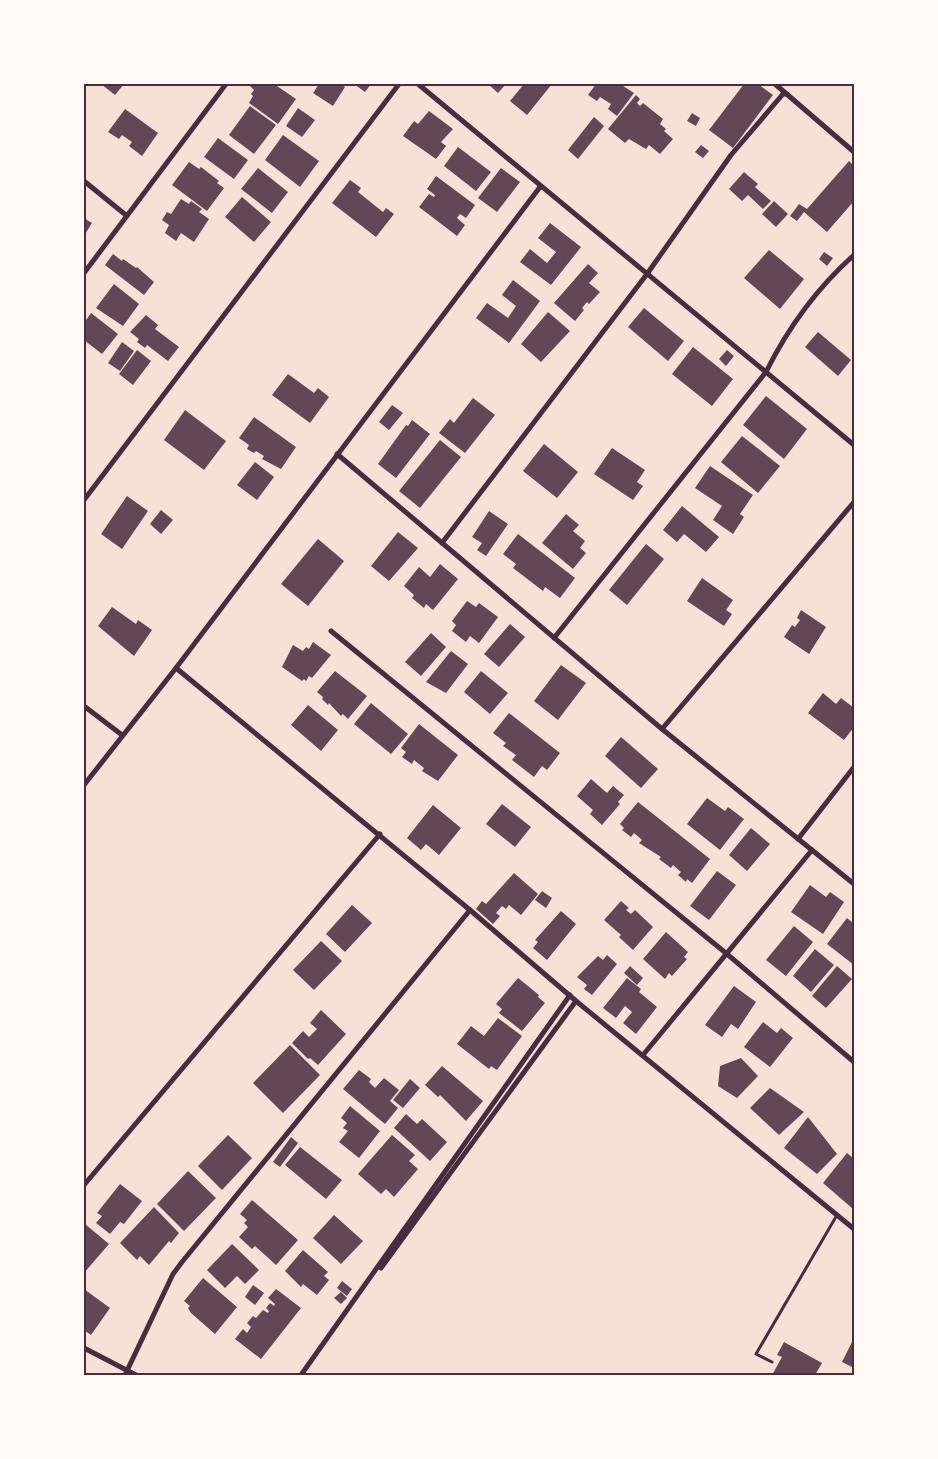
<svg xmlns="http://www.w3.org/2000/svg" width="938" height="1459" font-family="'IBM Plex Sans',sans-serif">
<rect width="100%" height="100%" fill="#f7e1d7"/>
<g fill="#644757">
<path d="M101 84H124L115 95Z"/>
<path d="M248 84H274L296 99 278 124 249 103 253 96 251 94 254 90Z"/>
<path d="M319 84H340L345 87 333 106 313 93Z"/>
<path d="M354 84H371L365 92Z"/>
<path d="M488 84H506L498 93Z"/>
<path d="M524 84H552L527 115 510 101Z"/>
<path d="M596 84H620L634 93 617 116 608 109 611 104 600 97 597 101 588 95Z"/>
<path d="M744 84H758L773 95 733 148 709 130Z"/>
<path d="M636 95 640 99 637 103 640 106 643 103 663 119 660 124 666 129 664 131 673 139 660 154 649 145 646 149 629 139 625 143 608 129Z"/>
<path d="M250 106 276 125 254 154 229 135Z"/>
<path d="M298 108 315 120 302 137 286 126Z"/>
<path d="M125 109 158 133 142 156 129 146 132 142 122 135 119 139 108 132Z"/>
<path d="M429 111 453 129 441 142 446 146 436 159 403 136 414 121 418 124Z"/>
<path d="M692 113 700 118 696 126 687 121Z"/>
<path d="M594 117 604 126 578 159 568 150Z"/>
<path d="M283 135 319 161 300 187 265 160Z"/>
<path d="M218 138 248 160 234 179 204 157Z"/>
<path d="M701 145 709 151 703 158 695 152Z"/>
<path d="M458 147 491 172 476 191 444 166Z"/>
<path d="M849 161 854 166V201L827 232 804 212 797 221 790 216 799 204 807 209Z"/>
<path d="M189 162 199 169 201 167 219 181 217 183 224 188 207 211 172 185Z"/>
<path d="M258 168 288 192 272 213 241 189Z"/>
<path d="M501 168 520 182 497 212 478 198Z"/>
<path d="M744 172 758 184 755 187 771 201 763 209 748 195 742 201 729 189Z"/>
<path d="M436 176 475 205 466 218 460 214 457 218 465 225 457 236 419 207 429 194 434 197 435 195 427 189Z"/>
<path d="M350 180 361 188 358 192 383 212 386 208 394 214 376 237 332 203Z"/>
<path d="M242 197 271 222 254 242 225 217Z"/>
<path d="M181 199 189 204 191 201 202 209 199 212 209 219 194 242 181 233 176 241 165 233 169 225 162 220 167 212 171 214Z"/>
<path d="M774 201 788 214 776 227 762 214Z"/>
<path d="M84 218 92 223 84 236Z"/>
<path d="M550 223 581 247 551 285 520 262 530 249 547 263 556 252 538 238Z"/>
<path d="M769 250 804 279 780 309 744 278Z"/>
<path d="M824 252 833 258 827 266 819 259Z"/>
<path d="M113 254 122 261 123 259 136 268 137 267 154 282 144 295 105 265Z"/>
<path d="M588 264 598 273 589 283 600 292 589 304 587 302 582 308 584 310 575 321 554 303Z"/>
<path d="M513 280 540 301 509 343 476 318 487 303 508 318 516 306 502 295Z"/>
<path d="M114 284 139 304 123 326 96 308Z"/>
<path d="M644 308 684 341 668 361 628 327Z"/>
<path d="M548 312 570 331 541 362 521 344Z"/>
<path d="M91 313 118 334 102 354 84 340V323Z"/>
<path d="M146 315 158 325 155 329 179 347 168 361 147 345 145 348 137 342 139 339 130 332Z"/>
<path d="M818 332 851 360 838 376 805 347Z"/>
<path d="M122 342 134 351 120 371 108 363Z"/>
<path d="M693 347 733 379 712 406 672 374Z"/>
<path d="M137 350 151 361 133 385 119 374Z"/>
<path d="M727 350 734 356 726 366 719 359Z"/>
<path d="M288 374 314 393 318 388 329 397 310 423 272 395Z"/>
<path d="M766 396 807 429 784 459 743 425Z"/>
<path d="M473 398 495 415 465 453 439 433 450 419 454 423Z"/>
<path d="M392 405 403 413 389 430 379 422Z"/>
<path d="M185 410 226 441 204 470 164 440Z"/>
<path d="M254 417 296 447 281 469 262 459 264 456 256 451 254 453 247 449 249 445 239 438Z"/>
<path d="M412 420 430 434 396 478 378 464 406 425 408 426Z"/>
<path d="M742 436 780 466 758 493 721 462Z"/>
<path d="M440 440 461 457 420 508 399 491Z"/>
<path d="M544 444 578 472 557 498 523 471Z"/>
<path d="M612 448 645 470 637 482 643 486 633 500 594 474Z"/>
<path d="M255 462 274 477 257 500 237 485Z"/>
<path d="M710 466 753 495 740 514 744 517 733 534 713 520 722 506 695 488Z"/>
<path d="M127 496 148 511 122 549 101 534Z"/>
<path d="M682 506 719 537 706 552 684 534 677 542 663 530Z"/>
<path d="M161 510 173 520 161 534 150 524Z"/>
<path d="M489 511 508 524 486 556 477 550 482 543 472 537Z"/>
<path d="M566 514 579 525 573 531 585 541 580 548 586 553 573 569 542 543Z"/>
<path d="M398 532 418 548 389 581 371 566Z"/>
<path d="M518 534 575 578 560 598 545 587 543 591 513 568 516 564 503 554Z"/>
<path d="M318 539 344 561 308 606 281 584Z"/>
<path d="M646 544 664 559 627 605 609 590Z"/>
<path d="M440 564 458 579 433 610 426 604 424 608 412 598 414 595 404 586 419 567 430 577Z"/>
<path d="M702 578 733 600 726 610 732 614 724 626 687 601Z"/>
<path d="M467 601 476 607 479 603 498 617 479 643 470 636 466 642 452 631 456 625 452 621Z"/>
<path d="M112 607 136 624 138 620 152 630 134 656 98 626Z"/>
<path d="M801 610 826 627 809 654 784 637 792 625 795 627 800 620 797 618Z"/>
<path d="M510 624 525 637 499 667 484 654Z"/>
<path d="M431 633 446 647 421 676 405 662Z"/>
<path d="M313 642 331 655 312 678 309 676 306 681 304 679 302 681 282 667 293 645 303 651 306 647 309 649Z"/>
<path d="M451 651 468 664 446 693 426 682Z"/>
<path d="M561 665 586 683 558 720 534 701Z"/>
<path d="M335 671 367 696 348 719 343 714 341 716 329 703 328 705 322 699 323 697 317 692Z"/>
<path d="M481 671 508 693 490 714 464 692Z"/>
<path d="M823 693 836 704 841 698 854 708V727L844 740 808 713Z"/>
<path d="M371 703 408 734 391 754 354 724Z"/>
<path d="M308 705 338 730 321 751 291 725Z"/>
<path d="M509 713 560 753 547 770 542 766 534 777 512 760 516 755 503 746 506 743 493 733Z"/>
<path d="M419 724 458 755 438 781 422 771 424 768 414 760 412 764 402 757 406 752 401 748Z"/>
<path d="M621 737 658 769 641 788 605 756Z"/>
<path d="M591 779 607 793 613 786 624 795 618 802 620 804 602 825 590 814 593 810 577 796Z"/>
<path d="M707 798 725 811 728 807 744 819 720 850 687 824Z"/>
<path d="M638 802 710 859 692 883 687 879 686 882 678 875 681 872 673 865 671 868 659 859 661 857 639 843 642 840 634 833 631 837 622 830 624 828 620 824Z"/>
<path d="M502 804 531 827 515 847 486 824Z"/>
<path d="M433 805 461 828 439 855 426 844 421 850 407 838Z"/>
<path d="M751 828 770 844 747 871 729 855Z"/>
<path d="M717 871 736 885 709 920 690 906Z"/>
<path d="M514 873 538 894 521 915 509 905 506 909 502 906 496 913 500 916 493 924 476 909 482 901 486 904Z"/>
<path d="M810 885 826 897 830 892 844 902 823 934 791 912Z"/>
<path d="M542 891 552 898 546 908 535 900Z"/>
<path d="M621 901 629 908 626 910 631 914 635 910 653 927 633 950 619 937 621 935 604 920Z"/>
<path d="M352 905 372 923 345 952 326 934Z"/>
<path d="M561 911 576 924 547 960 533 948 538 942 535 940Z"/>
<path d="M847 918 854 924V965L827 944Z"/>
<path d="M794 926 813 942 786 976 766 960Z"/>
<path d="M666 932 688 952 684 957 687 959 672 976 669 973 665 979 643 959Z"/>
<path d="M321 941 342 961 314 990 293 970Z"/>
<path d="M815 949 834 965 811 992 793 976Z"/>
<path d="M607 955 617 964 592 995 584 989 587 985 577 977 598 956 603 960Z"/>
<path d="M630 966 643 978 637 985 624 973Z"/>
<path d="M837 966 852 979 826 1008 812 996Z"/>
<path d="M518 978 539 995 538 997 545 1003 522 1031 499 1013 502 1009 496 1004Z"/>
<path d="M627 978 641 989 639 992 657 1007 636 1034 623 1023 632 1012 625 1006 616 1018 603 1008Z"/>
<path d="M734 986 756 1002 738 1029 731 1024 722 1037 705 1025Z"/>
<path d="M321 1010 346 1034 318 1065 310 1058 308 1059 292 1043 303 1031 309 1037 317 1029 310 1023Z"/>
<path d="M498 1018 522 1036 497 1070 491 1066 489 1069 457 1044 471 1026 484 1036Z"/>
<path d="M763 1022 777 1033 781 1028 793 1038 770 1067 744 1047Z"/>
<path d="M290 1045 320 1075 283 1113 253 1083Z"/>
<path d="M741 1058 758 1076 737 1098 718 1086 720 1066Z"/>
<path d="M442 1066 483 1101 466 1121 440 1095 438 1097 425 1085Z"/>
<path d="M359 1070 371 1079 369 1082 375 1088 384 1078 399 1090 390 1101 398 1108 385 1124 343 1089Z"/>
<path d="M410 1079 420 1088 403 1108 393 1100Z"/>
<path d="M770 1088 804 1112 779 1135 750 1108Z"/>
<path d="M350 1106 380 1131 359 1158 339 1142 348 1131 343 1128 347 1123 341 1118Z"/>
<path d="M406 1114 417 1124 422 1119 447 1142 430 1161 394 1128Z"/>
<path d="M808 1117 837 1154 817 1174 784 1148Z"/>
<path d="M228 1135 252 1158 222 1190 198 1166Z"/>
<path d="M392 1135 415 1155 409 1161 418 1169 394 1197 386 1189 381 1194 358 1174Z"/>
<path d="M291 1137 298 1143 280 1167 273 1162Z"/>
<path d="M300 1147 342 1180 326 1199 285 1165Z"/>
<path d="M847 1153 854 1159 853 1209 823 1183Z"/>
<path d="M188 1171 216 1198 184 1231 157 1204Z"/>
<path d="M120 1184 142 1201 124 1224 120 1222 110 1234 96 1223 102 1216 97 1213Z"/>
<path d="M252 1200 298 1240 276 1265 255 1246 252 1249 239 1237 248 1227 244 1223 247 1220 240 1214Z"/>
<path d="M154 1207 179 1233 171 1243 169 1241 149 1265 140 1256 137 1260 120 1243Z"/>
<path d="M334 1215 363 1241 341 1264 313 1238Z"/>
<path d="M85 1224 109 1244 84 1273V1226Z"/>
<path d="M232 1244 259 1270 245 1284 237 1276 225 1288 207 1270Z"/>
<path d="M303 1250 328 1272 324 1276 329 1280 317 1295 303 1284 301 1287 285 1271Z"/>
<path d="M203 1278 237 1307 215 1334 191 1313 188 1308 190 1306 184 1301Z"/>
<path d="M342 1281 352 1289 347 1296 337 1288Z"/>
<path d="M253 1285 264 1293 255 1305 245 1297Z"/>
<path d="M84 1289 110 1308 91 1335 84 1330Z"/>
<path d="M276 1289 301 1308 261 1359 235 1339 243 1329 247 1333 251 1327 247 1323 253 1316 256 1318 263 1310 268 1313 269 1311 266 1308 270 1303 274 1306 275 1304 268 1298Z"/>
<path d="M341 1292 347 1298 341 1304 334 1298Z"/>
<path d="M854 1338V1368L842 1362Z"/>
<path d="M784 1342 822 1363 815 1375H772L782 1357 777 1355Z"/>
</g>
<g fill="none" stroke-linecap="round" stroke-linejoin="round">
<path stroke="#4a2c40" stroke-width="3" d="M772 1362 756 1354 837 1215"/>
<g stroke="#4a2c40" stroke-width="5">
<path d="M418 84 854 445"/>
<path d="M775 84 854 152"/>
<path d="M84 181 127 216"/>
<path d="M84 273 226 84"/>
<path d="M337 454 662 729 854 884"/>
<path d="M84 500 399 84"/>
<path d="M442 543 647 274 731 155 783 94H787"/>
<path d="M331 631 727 954 854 1062"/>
<path d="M554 638 766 372C788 328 817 288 854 255"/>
<path d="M176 668 470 910"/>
<path d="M84 706 122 735"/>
<path d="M662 729 854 502"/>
<path d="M84 785 176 668 540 187"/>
<path d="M798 839 854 767"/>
<path d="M643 1055 812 850"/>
<path d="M84 1185 380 834"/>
<path d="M381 1268 576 1001"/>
<path d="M84 1348 136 1375"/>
<path d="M125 1375 173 1274 182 1262 470 910 576 1001 854 1229"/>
<path d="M301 1375 570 995"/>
</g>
</g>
<rect width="938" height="1459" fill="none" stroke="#fffaf5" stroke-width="170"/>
<rect x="85" y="85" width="768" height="1289" fill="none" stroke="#4a2c40" stroke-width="2"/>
</svg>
